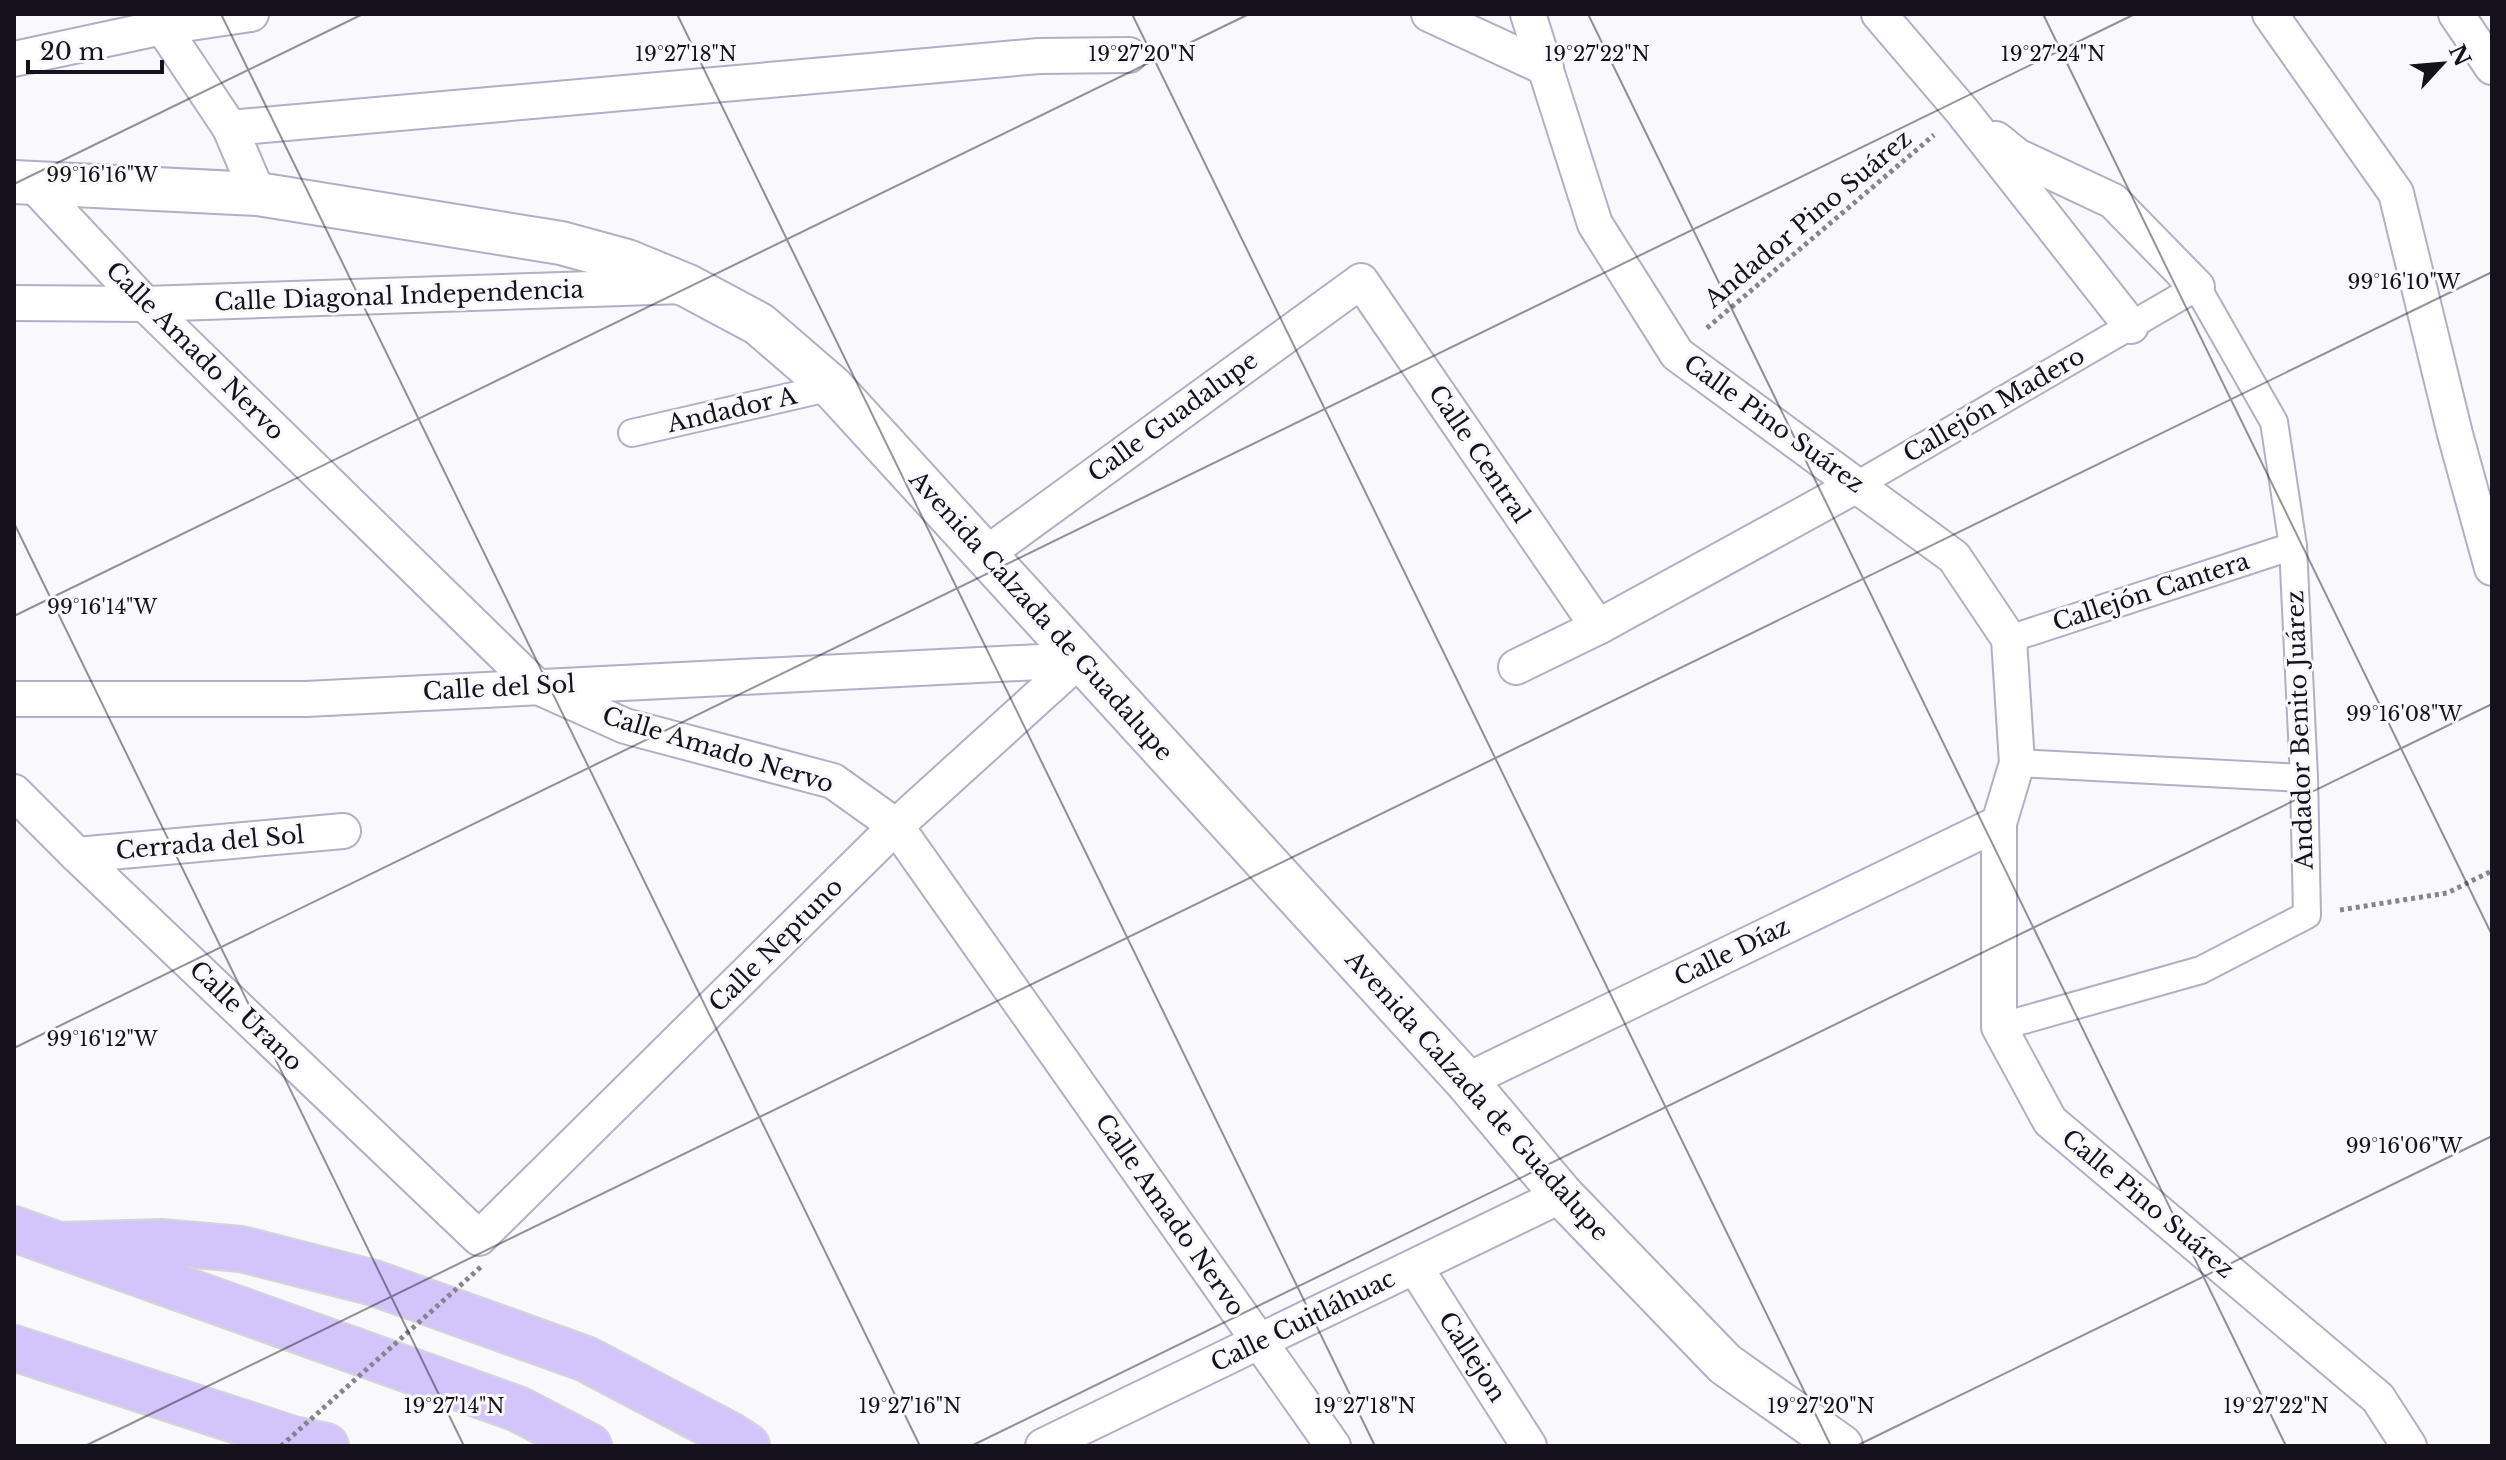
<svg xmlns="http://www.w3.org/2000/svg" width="2506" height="1460" font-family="'Libre Baskerville',serif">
<rect width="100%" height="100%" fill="#f9f8fd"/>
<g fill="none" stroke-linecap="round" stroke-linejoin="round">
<defs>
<g id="pedestrian">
<path d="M632 433 832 387"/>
<path d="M1857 485 2197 287 2274 422 2293 546 2304 778 2307 915 2201 970 1999 1027"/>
<path d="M2009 639 2293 546"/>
<path d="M2017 763 2304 778"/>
</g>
<g id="minor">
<path d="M154 14 230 128 258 194"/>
<path d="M1429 14 1546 68"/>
<path d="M1528 14 1595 224 1677 354 1954 557 2009 639 2017 763 1999 823V1027L2050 1121 2378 1398 2409 1446"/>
<path d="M1879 14 1962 111 2131 326"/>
<path d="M2270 14 2396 193 2455 434 2492 568"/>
<path d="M2456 14 2492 67"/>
<path d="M14 59 163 27 251 14"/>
<path d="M230 128 1039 56 1129 55"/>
<path d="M1996 139 2017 156 2113 201 2197 287"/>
<path d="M31 182 145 304 536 686 625 726 833 781 896 826 1333 1446"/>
<path d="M14 303 145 304 683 286"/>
<path d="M986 554 1361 281 1598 627"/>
<path d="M1516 667 1598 627 1857 485"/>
<path d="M14 699H306L1079 660"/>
<path d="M14 792 77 855 479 1238 896 826 1079 660"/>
<path d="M77 855 343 831"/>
<path d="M1466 1081 1999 823"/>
<path d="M1415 1267 1529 1446"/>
<path d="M1043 1446 1562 1195"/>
</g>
<path id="tertiary" d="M14 182 258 194 561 243 627 261 688 286 759 324 832 387 1466 1081 1562 1195 1725 1364 1841 1446"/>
<g id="trunk">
<path d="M14 1229 518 1409 589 1446"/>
<path d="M59 1245 161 1242 241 1249 374 1283 586 1359 730 1435 747 1446"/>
<path d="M14 1348 293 1439 326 1446"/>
</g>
</defs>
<use href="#pedestrian" stroke="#b4aec5" stroke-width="30"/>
<use href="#minor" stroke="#b4aec5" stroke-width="38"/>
<use href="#tertiary" stroke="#b4aec5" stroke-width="46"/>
<use href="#trunk" stroke="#d5d4d6" stroke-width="48"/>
<g stroke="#87858c" stroke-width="5" stroke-dasharray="4 4" stroke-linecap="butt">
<path d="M1707 328 1934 135"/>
<path d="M2340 910 2447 893 2492 871"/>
</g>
<use href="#pedestrian" stroke="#fff" stroke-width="26"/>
<use href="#minor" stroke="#fff" stroke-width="34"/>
<use href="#tertiary" stroke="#fff" stroke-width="42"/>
<use href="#trunk" stroke="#d4c4fc" stroke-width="44"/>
<path stroke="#87858c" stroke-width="5" stroke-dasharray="4 4" stroke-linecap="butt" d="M281 1446 483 1265"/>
</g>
<path fill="none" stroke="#15121b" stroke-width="2" stroke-opacity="0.45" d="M221 14 920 1446M677 14 1375 1446M1132 14 1831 1446M1588 14 2286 1446M2043 14 2492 935M14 184 363 14M14 523 464 1446M14 616 1249 14M14 1048 2135 14M85 1446 2492 272M971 1446 2492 704M1856 1446 2492 1136"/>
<g text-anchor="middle" stroke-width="6" stroke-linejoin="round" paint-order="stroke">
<g font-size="24" fill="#15121b" stroke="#f9f8fd">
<text transform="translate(1808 219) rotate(-40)" y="8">Andador Pino Suárez</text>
<text transform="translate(399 296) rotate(-2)" y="8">Calle Diagonal Independencia</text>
<text transform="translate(195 351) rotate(45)" y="8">Calle Amado Nervo</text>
<text transform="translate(1994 405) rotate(-30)" y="8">Callejón Madero</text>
<text transform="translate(732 410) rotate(-13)" y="8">Andador A</text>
<text transform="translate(1173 417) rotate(-36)" y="8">Calle Guadalupe</text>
<text transform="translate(1774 424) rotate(36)" y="8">Calle Pino Suárez</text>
<text transform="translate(1479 454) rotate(56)" y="8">Calle Central</text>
<text transform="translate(2151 592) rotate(-18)" y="8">Callejón Cantera</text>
<text transform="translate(1041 616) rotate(48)" y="8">Avenida Calzada de Guadalupe</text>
<text transform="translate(499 688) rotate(-3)" y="8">Calle del Sol</text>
<text transform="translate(2300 730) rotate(-92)" y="8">Andador Benito Juárez</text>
<text transform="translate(718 750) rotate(17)" y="8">Calle Amado Nervo</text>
<text transform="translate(210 843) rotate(-5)" y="8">Cerrada del Sol</text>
<text transform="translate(776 945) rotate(-45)" y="8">Calle Neptuno</text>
<text transform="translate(1732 952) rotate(-26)" y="8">Calle Díaz</text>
<text transform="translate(246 1016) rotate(44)" y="8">Calle Urano</text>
<text transform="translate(1477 1096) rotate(48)" y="8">Avenida Calzada de Guadalupe</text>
<text transform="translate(2148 1204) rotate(40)" y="8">Calle Pino Suárez</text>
<text transform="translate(1170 1215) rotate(55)" y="8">Calle Amado Nervo</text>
<text transform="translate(1303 1321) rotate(-26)" y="8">Calle Cuitláhuac</text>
<text transform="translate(1472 1357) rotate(57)" y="8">Callejon</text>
</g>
</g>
<g font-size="20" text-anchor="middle" fill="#15121b" stroke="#f9f8fd" stroke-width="6" stroke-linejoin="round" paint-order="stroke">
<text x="686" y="61">19°27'18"N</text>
<text x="1142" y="61">19°27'20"N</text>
<text x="1597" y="61">19°27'22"N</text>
<text x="2053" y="61">19°27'24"N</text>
<text x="102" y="182">99°16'16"W</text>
<text x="2404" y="289">99°16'10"W</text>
<text x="102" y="614">99°16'14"W</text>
<text x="2404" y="721">99°16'08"W</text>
<text x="102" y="1046">99°16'12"W</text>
<text x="2404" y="1153">99°16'06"W</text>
<text x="454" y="1413">19°27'14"N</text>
<text x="910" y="1413">19°27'16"N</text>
<text x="1365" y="1413">19°27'18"N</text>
<text x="1821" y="1413">19°27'20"N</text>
<text x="2276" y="1413">19°27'22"N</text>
</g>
<rect width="2506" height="1460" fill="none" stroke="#15121b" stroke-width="32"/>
<g transform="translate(2442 64) rotate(64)" stroke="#f9f8fd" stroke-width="6" paint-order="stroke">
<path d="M0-6L14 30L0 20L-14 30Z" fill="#15121b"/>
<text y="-12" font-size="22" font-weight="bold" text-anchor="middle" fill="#15121b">N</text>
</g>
<path d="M28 60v12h134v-12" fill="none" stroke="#15121b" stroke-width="4"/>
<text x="40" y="60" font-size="24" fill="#15121b" stroke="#f9f8fd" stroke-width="6" paint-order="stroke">20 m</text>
</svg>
